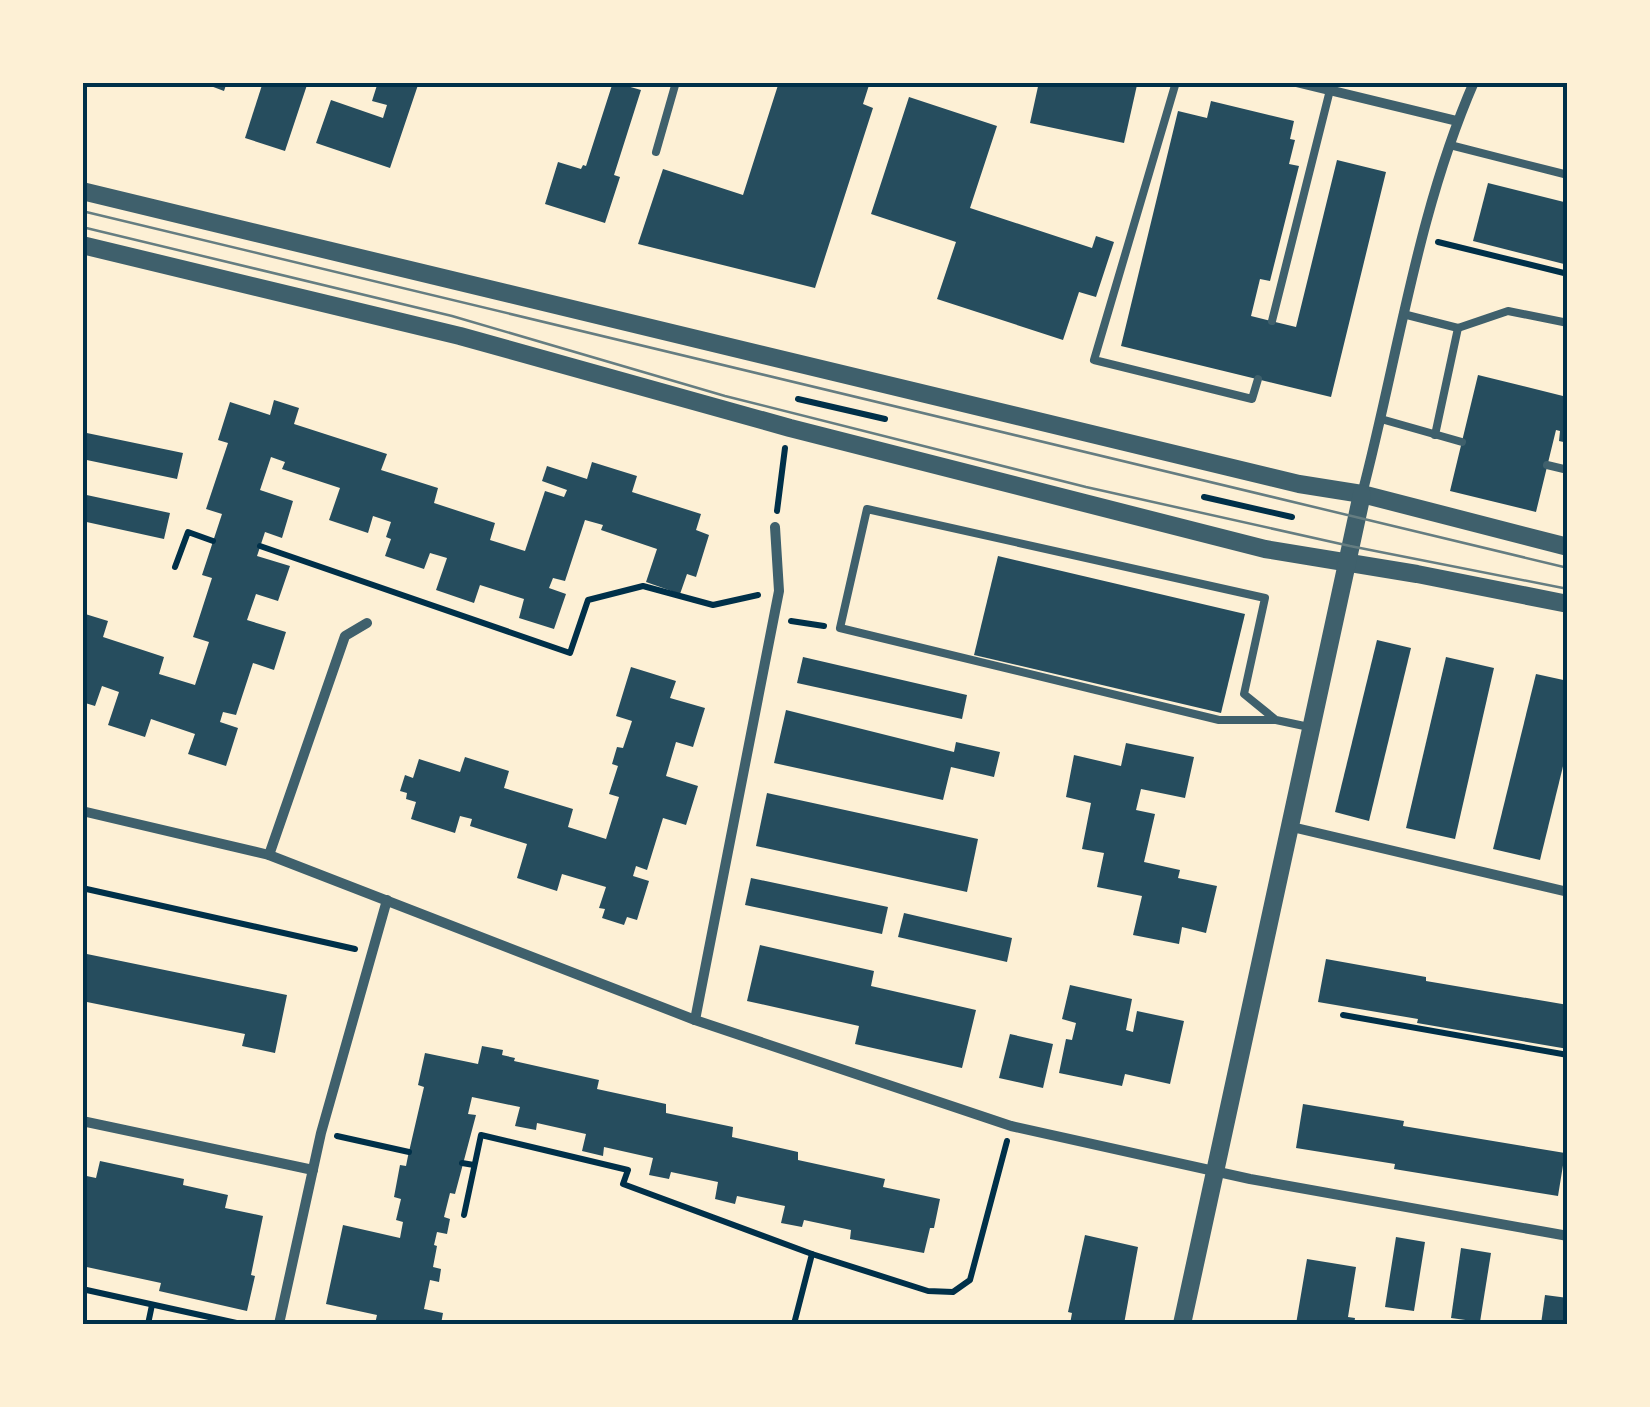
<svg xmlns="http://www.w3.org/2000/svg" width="1650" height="1407" font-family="'DM Sans',sans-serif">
<rect width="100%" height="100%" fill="#fdf0d5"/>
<g fill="#264d5e">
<path d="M200 82H227L224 91Z"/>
<path d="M263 82H308L285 151 245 138Z"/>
<path d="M378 82H419L390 168 316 143 331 100 383 118 387 105 372 101Z"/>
<path d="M613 82 641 90 614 175 620 177 605 223 545 204 558 162 581 169 583 165 586 166Z"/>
<path d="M779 82H870L863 104 873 108 815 288 638 244 663 169 743 195Z"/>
<path d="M1039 82 1137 85 1124 143 1030 123Z"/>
<path d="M909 97 997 126 970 208 1092 248 1096 236 1114 242 1096 297 1079 292 1063 340 937 299 956 242 871 214Z"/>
<path d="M1211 101 1294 121 1290 139 1295 140 1289 164 1299 166 1270 281 1260 279 1251 316 1296 327 1337 160 1386 172 1331 397 1121 346 1178 111 1207 118Z"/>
<path d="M1488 183 1568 203V265L1473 241Z"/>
<path d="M1478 375 1563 396 1568 383V443L1559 441 1560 431 1556 430 1536 512 1450 491Z"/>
<path d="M274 400 299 408 294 424 387 454 381 470 438 488 434 503 495 523 490 540 525 551 545 491 564 497 567 490 542 481 547 466 587 479 592 462 637 476 632 492 701 514 696 530 709 535 696 577 687 574 680 594 646 582 657 549 601 530 603 525 585 520 565 581 553 578 549 588 566 594 554 629 519 618 524 599 480 585 474 603 436 590 447 558 430 553 424 569 385 556 391 539 386 537 391 522 373 516 368 533 329 520 340 488 282 469 285 462 271 457 260 490 293 501 282 538 265 532 257 556 290 566 278 601 256 594 247 620 286 632 274 670 253 663 236 715 223 712 220 722 238 728 226 766 188 754 195 734 151 719 145 737 108 725 119 692 102 686 95 706 82 702V613L108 621 103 637 164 657 159 674 195 685 209 642 193 637 212 578 202 575 222 514 206 509 228 443 218 440 230 402 270 415Z"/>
<path d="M82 432 183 453 177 479 82 459Z"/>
<path d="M82 494 170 513 164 539 82 521Z"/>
<path d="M998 556 1245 614 1221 713 974 655Z"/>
<path d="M1377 640 1411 648 1369 821 1335 812Z"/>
<path d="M803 657 967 695 962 719 797 683Z"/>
<path d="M1446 657 1494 668 1455 839 1406 828Z"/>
<path d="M631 667 676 681 670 698 705 708 693 747 676 742 666 776 698 786 686 825 663 818 647 870 636 866 633 876 649 881 637 920 627 917 624 925 602 918 605 909 599 908 606 887 562 874 557 891 517 878 527 844 470 826 472 819 460 816 455 833 411 819 416 802 406 799 407 793 400 791 405 775 413 778 419 759 460 772 465 757 509 771 504 788 573 809 568 827 606 839 619 797 609 794 618 766 612 764 617 747 623 748 632 721 616 716Z"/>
<path d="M1536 674 1568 681V746L1540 860 1493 849Z"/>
<path d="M786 710 954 752 956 742 1000 752 994 777 951 767 943 800 774 763Z"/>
<path d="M1126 743 1194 757 1185 798 1141 789 1136 810 1155 814 1144 862 1180 870 1178 878 1217 886 1206 933 1182 927 1179 944 1133 935 1142 896 1097 887 1104 853 1082 849 1091 803 1066 797 1074 755 1121 766Z"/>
<path d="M767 793 978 839 967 892 756 846Z"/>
<path d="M751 878 888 907 882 934 745 905Z"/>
<path d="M904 913 1012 938 1007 962 898 937Z"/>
<path d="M760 945 874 971 871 986 976 1010 962 1068 855 1044 859 1026 747 1001Z"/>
<path d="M82 953 287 995 275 1053 242 1046 245 1034 82 1001Z"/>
<path d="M1326 959 1426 977V981L1568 1005V1049L1417 1023 1418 1019 1318 1002Z"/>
<path d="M1070 985 1132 999 1126 1030 1133 1032 1137 1011 1184 1021 1170 1084 1125 1074 1122 1086 1059 1073 1066 1039 1072 1040 1076 1023 1062 1019Z"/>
<path d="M1010 1034 1053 1044 1043 1088 999 1078Z"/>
<path d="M482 1046 503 1050 502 1055 515 1058 514 1061 599 1080 597 1089 666 1104V1113L733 1127 732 1137 798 1152V1160L885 1179 883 1187 940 1199 934 1228H930L924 1253 850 1239 851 1230 804 1220 802 1227 781 1223 785 1206 737 1196 735 1204 715 1199 718 1182 671 1172 669 1179 649 1175 653 1158 604 1147 603 1156 582 1151 586 1134 537 1123 536 1130 515 1126 520 1107 472 1097 468 1114 476 1115 455 1194 450 1193 444 1217 450 1219 447 1234 437 1232 434 1245 437 1246 433 1267 441 1269 439 1282 430 1280 424 1309 443 1313 441 1324H375L377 1315 326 1304 343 1225 400 1238 403 1222 396 1220 401 1199 394 1197 400 1165 406 1166 408 1156 424 1087 418 1085 425 1053 478 1064Z"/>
<path d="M1303 1104 1404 1121 1403 1126 1565 1153 1558 1196 1394 1169 1395 1164 1296 1148Z"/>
<path d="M100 1161 184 1179 183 1185 228 1195 225 1208 263 1216 251 1275 255 1276 247 1311 159 1291 161 1283 82 1266V1175L96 1178Z"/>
<path d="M1085 1235 1138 1247 1124 1324H1070L1072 1313 1068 1312Z"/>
<path d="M1396 1237 1425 1242 1414 1311 1385 1307Z"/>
<path d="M1461 1248 1491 1253 1480 1322 1451 1318Z"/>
<path d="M1307 1259 1356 1267 1348 1317 1355 1318 1354 1324H1296Z"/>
<path d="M1545 1295 1568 1298V1324H1541Z"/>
</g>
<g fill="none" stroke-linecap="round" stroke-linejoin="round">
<g stroke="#003049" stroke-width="6">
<path d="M1438 242 1568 274"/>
<path d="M798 399 885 419"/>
<path d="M1204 497 1292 517"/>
<path d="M777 511 785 448"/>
<path d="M260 546 570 653 588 600 643 586 713 605 758 595"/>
<path d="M175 567 188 532 213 541"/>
<path d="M791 621 824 626"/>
<path d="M82 888 355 949"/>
<path d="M1343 1015 1568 1055"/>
<path d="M337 1136 409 1152"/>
<path d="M462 1163 474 1165"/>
<path d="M464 1215 481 1135 628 1170 623 1184 812 1254"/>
<path d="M82 1289 241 1324"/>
<path d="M148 1324 152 1305"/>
<path d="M794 1324 812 1254 928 1291 953 1292 970 1280 1007 1141"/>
</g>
<g stroke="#3f606c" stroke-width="8">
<path d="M1176 82 1094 360 1252 399 1258 379"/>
<path d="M1450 145 1568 175"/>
<path d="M656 152 676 82"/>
<path d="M1403 314 1458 328 1508 311 1568 323"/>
<path d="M1272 321 1330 90"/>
<path d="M1381 419 1462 442"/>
<path d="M1435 435 1458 328"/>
<path d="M1547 465 1568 470"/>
<path d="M1276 720H1219L840 628 867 509 1265 598 1244 694 1276 720 1309 727"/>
</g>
<g stroke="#3f606c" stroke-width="10">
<path d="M1296 82 1457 121"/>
<path d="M1362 494C1398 357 1417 213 1474 82"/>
<path d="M82 811 269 855 695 1020 1011 1126 1250 1179 1568 1236"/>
<path d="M1292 827 1568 892"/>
<path d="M269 855 345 636 367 623"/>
<path d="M695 1020 779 591 775 527"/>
<path d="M82 1121 313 1170"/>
<path d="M279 1324 321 1133 387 900"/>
</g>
<g stroke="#3f606c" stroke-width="18">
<path d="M82 191 1299 484 1362 494 1568 547"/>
<path d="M82 245 460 336 790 428 1265 549 1417 574 1568 604"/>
<path d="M1182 1324 1362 494"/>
</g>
<g stroke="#657d81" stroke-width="2.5">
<path d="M82 211 1568 568"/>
<path d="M82 227 452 316 725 396 1086 487 1350 546 1568 589"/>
</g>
</g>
<rect width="1650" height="1407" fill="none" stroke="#fdf0d5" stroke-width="170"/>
<rect x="85" y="85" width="1480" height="1237" fill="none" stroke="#003049" stroke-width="4"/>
</svg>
